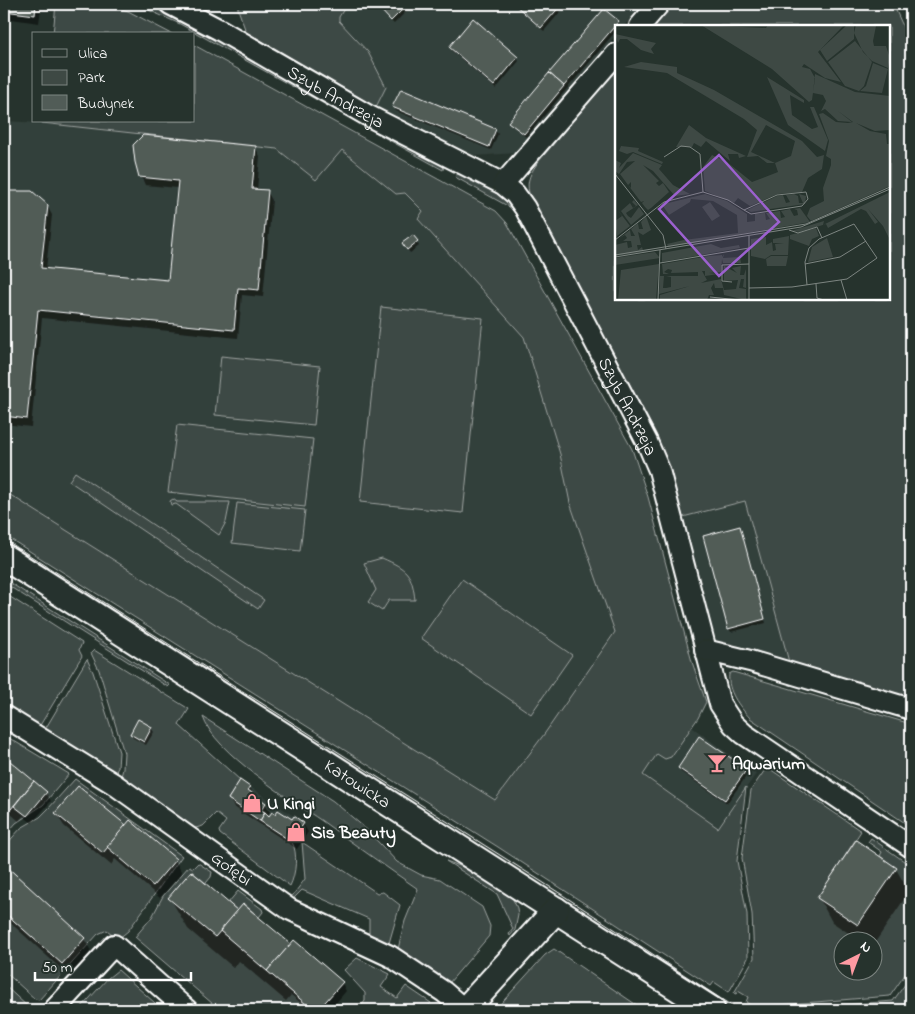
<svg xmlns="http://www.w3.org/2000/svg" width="915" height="1014" font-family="'Indie Flower',sans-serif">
<rect width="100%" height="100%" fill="#26332d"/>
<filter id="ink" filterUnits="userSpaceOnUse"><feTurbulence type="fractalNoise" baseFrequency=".02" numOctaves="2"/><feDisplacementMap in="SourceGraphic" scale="10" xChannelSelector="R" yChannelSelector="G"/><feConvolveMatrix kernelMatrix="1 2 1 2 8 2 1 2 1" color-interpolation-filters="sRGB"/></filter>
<g filter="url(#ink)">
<g fill="#333f3a">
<path d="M347 4H643L624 26H616V35L517 153 475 156 376 107 385 87 368 52 339 21V17Z"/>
<path d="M4 121 42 123 277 149 316 179 342 150 396 194 405 193 423 211 418 219 524 337 560 454 570 503 615 632 545 733 495 800 4 491Z"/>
<path d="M745 501 789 662 715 642 683 517Z"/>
<path d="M692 727 756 774 718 828 642 774 657 754 671 757Z"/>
<path d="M240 780 304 823 292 842 228 799Z"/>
</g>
<g fill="#3e4944" stroke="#9ea4a2" fill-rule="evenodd">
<path d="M56 4H107L128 11 172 34H53Z"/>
<path d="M135 4H151L162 8 444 164 443 170 180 24Z"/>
<path d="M238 4H347L339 17V21L368 52 386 87 376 107 246 32 238 9Z"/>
<path d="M674 4H893L911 44V698L876 689 789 662 745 501 683 517 665 457 656 434 529 193C526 180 531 172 539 161L616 70V299H889V26H654Z"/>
<path d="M194 45 496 211 507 223 632 449 648 497 692 662 706 702 698 718 671 757 665 759 657 754 643 775 718 828 746 787 737 861 747 914 748 958 729 992 714 982 711 986 498 847 4 535V491L495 800 545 733 615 632 570 503 560 454 524 337 418 219 423 211 405 193 396 194 342 150 316 180 277 149 42 123V121H194Z"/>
<path d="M459 172 502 195 514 208 513 209 455 177Z"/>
<path d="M381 307 483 318 463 513 360 502Z"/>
<path d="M221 356 320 366 314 425 215 415Z"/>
<path d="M177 425 313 439 305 507 168 492Z"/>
<path d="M75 472 264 600 258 609 69 481Z"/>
<path d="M173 499 177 502H230L226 522 219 535 176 504 171 505 170 501Z"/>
<path d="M237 503 305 510 300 551 232 543Z"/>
<path d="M382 558C407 569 412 573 415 600H389L382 611 368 602 376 590 364 563Z"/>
<path d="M4 579 170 685 168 687 4 583Z"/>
<path d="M462 579 572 655 531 714 421 638Z"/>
<path d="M4 593 82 643 79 650 82 656 39 727 4 707Z"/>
<path d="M94 650 189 709 179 725 240 780 228 799 292 842C298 853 296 874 290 886L220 834 219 831 226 821 216 813 203 826 192 829 120 780 123 769 124 753 99 670 91 653Z"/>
<path d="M87 659 93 672 119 752 118 767 114 776 44 731Z"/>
<path d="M733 672 911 724V827L750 718C739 706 727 691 729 674Z"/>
<path d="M203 717 333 801 365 828 397 862 421 875 440 879 482 907 490 926 489 936 449 983 398 949 405 921 418 889C386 867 354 844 322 821 291 800 214 752 203 717Z"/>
<path d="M4 735 69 774 43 805 16 823 4 837Z"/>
<path d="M767 767 861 831 818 898 858 925 896 868 880 856 882 852 868 842 871 838 911 866V966L890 996 753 1007 746 1002 748 997 738 991 736 994 734 993 754 958 752 914 742 858 751 790ZM842 942H872V972H842Z"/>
<path d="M75 779 182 856 128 931 118 939 107 930 98 934 39 1000 35 999 4 971V847L21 828 40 817 48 809Z"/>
<path d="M302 842 377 893 383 892 400 905 389 943 369 936V919L302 890 292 900 290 899 305 879Z"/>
<path d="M446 861 474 871 511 895 517 908 518 915 515 930 510 936 509 934 513 929 497 894Z"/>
<path d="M198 863 212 872 211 877 206 883 191 871 215 937 220 931 313 1010H220L135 937 152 917 163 896 189 866 193 868Z"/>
<path d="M238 891 262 909 263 912 259 917 244 904 238 911 228 903Z"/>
<path d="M554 949 644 1010H495L545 955Z"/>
<path d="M357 958 390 974 381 987 397 998 406 986 431 1003 424 1010H358L365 1001V993L344 970Z"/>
<path d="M118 970 155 1003 149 1010H79L108 978Z"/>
<path d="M911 976V1010H784L893 1001Z"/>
<path d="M4 985 28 1007 29 1010H8L12 1006 4 999Z"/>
</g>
<g fill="#0007">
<path d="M4 4H38L41 9 39 23 4 18Z"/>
<path d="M381 4H413L394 24 380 10 378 6Z"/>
<path d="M513 4H567L544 31Z"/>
<path d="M604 11 618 22 620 26H616V31L526 137 512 125 510 122Z"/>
<path d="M450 47 517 58 519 61 496 89 452 51Z"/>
<path d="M394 107 495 130 498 134 491 150 396 111Z"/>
<path d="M255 147 260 156 257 190 267 192 272 200 263 297 242 295 238 338 42 318 31 427 4 424V203L8 202 47 206 52 215 46 269 169 281 178 188 145 185 141 176Z"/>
<path d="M413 237 419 246 410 253 406 247Z"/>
<path d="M741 532 766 623 731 632 729 628Z"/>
<path d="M138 721 151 728 154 732 146 745 133 738 131 734Z"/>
<path d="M4 758 46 793 51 801 32 823 23 816 19 821 4 808Z"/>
<path d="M679 768 746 770 748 774 727 803 681 772Z"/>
<path d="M250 787 254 796 265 803 270 812 267 816 303 824 308 832 297 849 234 807 229 799Z"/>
<path d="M56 813 126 827 131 822 175 860 182 873 160 898 115 859 111 865 64 826Z"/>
<path d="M4 866 84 939 91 951 69 976 4 917Z"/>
<path d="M896 869 909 892 872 947V942H862L832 922 819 898Z"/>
<path d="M170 898 238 912 290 945 342 983 346 991 330 1010H310L291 995 286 1001 239 961 234 968 188 929Z"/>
<path d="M4 1000 11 1007 13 1010H4Z"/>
<path d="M155 1005 161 1010H151Z"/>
</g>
<g fill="#515c57" stroke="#fff">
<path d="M4 4H36L35 15 4 11Z"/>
<path d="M379 4H408L391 21 377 6Z"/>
<path d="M514 4H562L541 28Z"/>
<path d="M604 9 619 21 564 86 549 73Z"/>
<path d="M473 18 518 57 494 86 449 47Z"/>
<path d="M549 73 564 86 524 134 508 122Z"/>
<path d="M401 89 496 129 489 147 392 107Z"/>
<path d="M143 135 256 146 252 189 268 190 259 290 238 288 234 330 38 310 27 419 4 416V202L7 201 8 191H32L48 205 41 268 168 280 178 181 139 177 135 162 133 145Z"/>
<path d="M413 235 418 241 407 250 402 243Z"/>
<path d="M740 526 765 619 728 629 703 536Z"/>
<path d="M138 719 152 727 144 742 130 734Z"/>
<path d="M699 736 747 769 725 800 678 768Z"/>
<path d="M4 756 34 781 11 809 4 803Z"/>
<path d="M240 780 250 787 248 790 266 803 261 810 265 812 260 821 228 799Z"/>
<path d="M34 781 47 792 27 816 14 806Z"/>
<path d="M78 786 126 825 103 853 55 813Z"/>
<path d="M278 810 292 819 294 816 304 823 292 842 260 821 265 812 269 816 272 812 275 814Z"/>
<path d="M130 820 176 859 153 886 107 847Z"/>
<path d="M856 840 897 868 858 925 817 898Z"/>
<path d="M4 864 85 938 62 964 4 912Z"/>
<path d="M191 871 238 911 215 937 168 898Z"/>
<path d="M243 904 291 944 267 971 220 931Z"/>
<path d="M294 940 343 982 318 1010H313L267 971Z"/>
</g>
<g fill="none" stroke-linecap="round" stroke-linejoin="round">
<defs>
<g id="minor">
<path id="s1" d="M170 4 220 30 367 115 503 184 515 194 525 208 647 442 659 470 720 704 733 724 744 734 911 847"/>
<path d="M640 26 659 4"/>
<path d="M503 184 616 54"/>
<path d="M705 650 750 661 911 709"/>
<path id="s2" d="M4 716 114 784 289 909 390 956 444 992 465 1010"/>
<path d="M54 1010 114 945 187 1010"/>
</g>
<g id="tertiary">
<path id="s3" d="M4 557 712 1010"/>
<path d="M465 1010 556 910"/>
</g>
</defs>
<use href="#minor" stroke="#fff" stroke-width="24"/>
<use href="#tertiary" stroke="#fff" stroke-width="29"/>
<use href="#minor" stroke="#26332d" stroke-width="20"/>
<use href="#tertiary" stroke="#26332d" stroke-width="25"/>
<path stroke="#fff" stroke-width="1" d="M4 539 561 894 738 1010"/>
</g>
</g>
<defs>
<symbol id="bar-bare" viewBox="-9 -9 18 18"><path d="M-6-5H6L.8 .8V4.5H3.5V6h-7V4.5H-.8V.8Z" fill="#ff9aa2" stroke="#26332d" stroke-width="2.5" paint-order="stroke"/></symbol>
<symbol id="shop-bare" viewBox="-9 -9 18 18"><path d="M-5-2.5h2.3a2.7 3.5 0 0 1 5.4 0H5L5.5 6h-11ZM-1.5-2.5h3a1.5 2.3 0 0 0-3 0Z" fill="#ff9aa2" stroke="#26332d" stroke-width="2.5" paint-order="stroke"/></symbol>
</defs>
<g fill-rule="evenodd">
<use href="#bar-bare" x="703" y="749" width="28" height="28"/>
<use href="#shop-bare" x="238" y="789" width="28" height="28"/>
<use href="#shop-bare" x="282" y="818" width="28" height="28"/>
</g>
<g text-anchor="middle" stroke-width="4" stroke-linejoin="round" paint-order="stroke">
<g font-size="18" fill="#fff" stroke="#26332d">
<text dy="6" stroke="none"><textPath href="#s1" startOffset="190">Szyb Andrzeja</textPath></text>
<text dy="6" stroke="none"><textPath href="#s1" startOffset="635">Szyb Andrzeja</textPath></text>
<text dy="6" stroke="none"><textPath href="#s3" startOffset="420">Katowicka</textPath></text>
<text dy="6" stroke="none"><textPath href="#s2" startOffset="274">Gołębi</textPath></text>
</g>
<g font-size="18" font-weight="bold" fill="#fff" stroke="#26332d" text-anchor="start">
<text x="732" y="769">Aqwarium</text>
<text x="267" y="809">U Kingi</text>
<text x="311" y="838">Sis Beauty</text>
</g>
</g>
<g transform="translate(615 25)">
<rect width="275" height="275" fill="#26332d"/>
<path d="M86 0 151 3 153 0H229L203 27 226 57 210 53 189 39 187 42 195 44 200 53 197 75 194 77 157 44ZM232 0H239V14L212 36 205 25ZM241 0H272L261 1 258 16 259 21H271L275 33 273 43 257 36 248 27 239 8ZM0 9 41 18 36 24 39 29 26 25 12 14H5L3 18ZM240 16 257 37 249 61 244 66 230 61 213 37ZM26 37 62 42V48L99 65 187 116 202 132 209 130 207 144 193 153 187 167 163 169 135 181 123 173 119 178 90 166 88 142 97 130 112 137 137 157 163 147 160 138H152L143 131 132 132 142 105 129 94 52 48 9 42ZM151 100 180 116 176 131 160 138 136 127ZM258 38 273 44 267 68 245 66 251 61ZM200 49 240 67 275 71V105L260 106 241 98 255 106 271 109 272 119H275V161L196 196 192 191 195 183 209 176 208 163 216 140V134L211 131 214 116 204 89 208 88 221 97 233 98 238 97 223 86 237 97 223 96 210 84 206 86 211 76 208 70 198 68ZM152 52 189 75V78L175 70 177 90 197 104 203 102 195 82H199L213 115 210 126 173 100ZM74 100 91 113 131 131 124 133 123 129H113L115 136 91 116 86 122 79 118 77 122H61ZM6 121 24 123 23 126 48 137 47 139 18 127 12 129 4 126ZM18 128 47 140 44 144 58 160 75 169 60 171 38 146 28 140 44 156 41 158 44 161 48 158 54 167 36 183 33 185 30 182 33 186 36 184 33 186 27 178 29 176 26 177 13 160 16 163V157L13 160 5 149 20 136 12 137 4 149 0 146V135L6 138 4 143ZM275 167V215L268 201 253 184 263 197 260 199 251 186 246 184 213 203 211 199 185 207 176 206 209 196 208 200ZM90 169 112 176 132 189V197L140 196V189L150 188 151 195 155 194 151 188 165 186 166 193 170 192 166 186 175 184 179 191 183 190 182 185 179 184 185 183 195 197 53 222 52 219 69 215 123 208 122 190 98 176 76 174 75 177 54 190 48 181 42 185 49 178 55 176 48 179 45 182 53 178ZM184 169 191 171 190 179 136 187 132 185 162 171 168 170 171 178 175 177 171 170 179 169 183 171 184 178H188ZM19 175 23 180 11 188 13 191 16 193 24 182 29 189 16 200 6 186 15 178 18 183 21 181 17 177ZM95 177 105 191 97 196 87 182ZM2 184 15 201 2 211 0 196 7 191ZM31 191 36 205 28 210 23 207 26 220H22L23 225 27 222 28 225 36 226 0 231V220L12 217 13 223 17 222 16 216H8L12 213 10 210 5 213 15 205 16 211H20L16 204 23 198 24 204H28L26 197ZM201 203 204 211 197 214 194 221 175 214V210ZM174 211 173 230H156L150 234 136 231V214L151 212V220L157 217 158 226 161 225 160 219 169 218H158V214ZM212 213 218 232 193 237 197 222ZM96 219 106 223 124 220 125 223 47 237V228ZM40 227 45 233 0 240V233ZM109 229 108 233 125 232 126 238H108L107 234 106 247 94 248 105 249 106 253 104 249 90 251V246H87L92 255 86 258 106 254 109 265 121 264 123 255 109 256V241L122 248 117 243 126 241 125 250H129L131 244V263L128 262 129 254H126L124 263 131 264V275L109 270 108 263H100L99 258 96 263 99 270H94L92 275H45V270L75 261 44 269 45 251H49L48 263H51L56 262V252L51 251H83V247L56 248 57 245 53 244 49 247 54 249H48L47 239 94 231 107 230V232ZM156 231H173L171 241H152L151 234ZM44 239 41 275H3L6 245Z" fill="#3e4944" fill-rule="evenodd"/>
<path fill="none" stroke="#7d8581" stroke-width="1" d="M49 132 66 121 75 122 85 129 88 167M0 149 48 210 51 224M174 205 183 208 202 202 207 213M0 215 49 177 88 167 113 175 129 185 162 170 191 167 193 174 187 181 136 189 129 185M0 230 191 199 275 162M0 232 186 202 275 164M45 238 134 223M190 239 225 232 251 216M226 255 232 275M117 257 107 256V240L134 239M201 259 202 273 209 275M192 260 190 237 194 223 204 214 239 199 262 233M134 263 177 262 232 254 262 233M95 272 125 275M43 275 45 225M134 275V211"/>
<path fill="#9c61cf" fill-opacity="0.15" stroke="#9c61cf" stroke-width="2.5" d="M104 130 164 197 104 251 44 184Z"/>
<rect width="275" height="275" fill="none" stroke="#fff" stroke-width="2.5"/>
</g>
<rect width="915" height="1014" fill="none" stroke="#26332d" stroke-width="20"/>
<rect x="10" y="10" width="895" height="994" fill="none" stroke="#fff" stroke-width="2" filter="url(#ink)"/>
<rect x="32" y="32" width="162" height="90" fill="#26332d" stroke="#7d8581"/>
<rect x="42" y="49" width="25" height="8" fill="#26332d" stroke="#7d8581"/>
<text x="78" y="58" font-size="15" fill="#ffffff">Ulica</text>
<rect x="42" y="70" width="25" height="15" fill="#3e4944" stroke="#7d8581"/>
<text x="78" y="82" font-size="15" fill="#ffffff">Park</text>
<rect x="42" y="95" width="25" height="15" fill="#515c57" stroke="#7d8581"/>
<text x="78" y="108" font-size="15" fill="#ffffff">Budynek</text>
<g transform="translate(858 956) rotate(42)"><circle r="24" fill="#26332d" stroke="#7d8581"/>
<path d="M0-4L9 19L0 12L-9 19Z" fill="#ff9aa2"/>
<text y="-8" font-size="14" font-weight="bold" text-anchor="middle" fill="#ffffff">N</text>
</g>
<path d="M35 972v8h156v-8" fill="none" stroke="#ffffff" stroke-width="2.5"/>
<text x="42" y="972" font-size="15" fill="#ffffff" stroke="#26332d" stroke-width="4" paint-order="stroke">50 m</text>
</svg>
